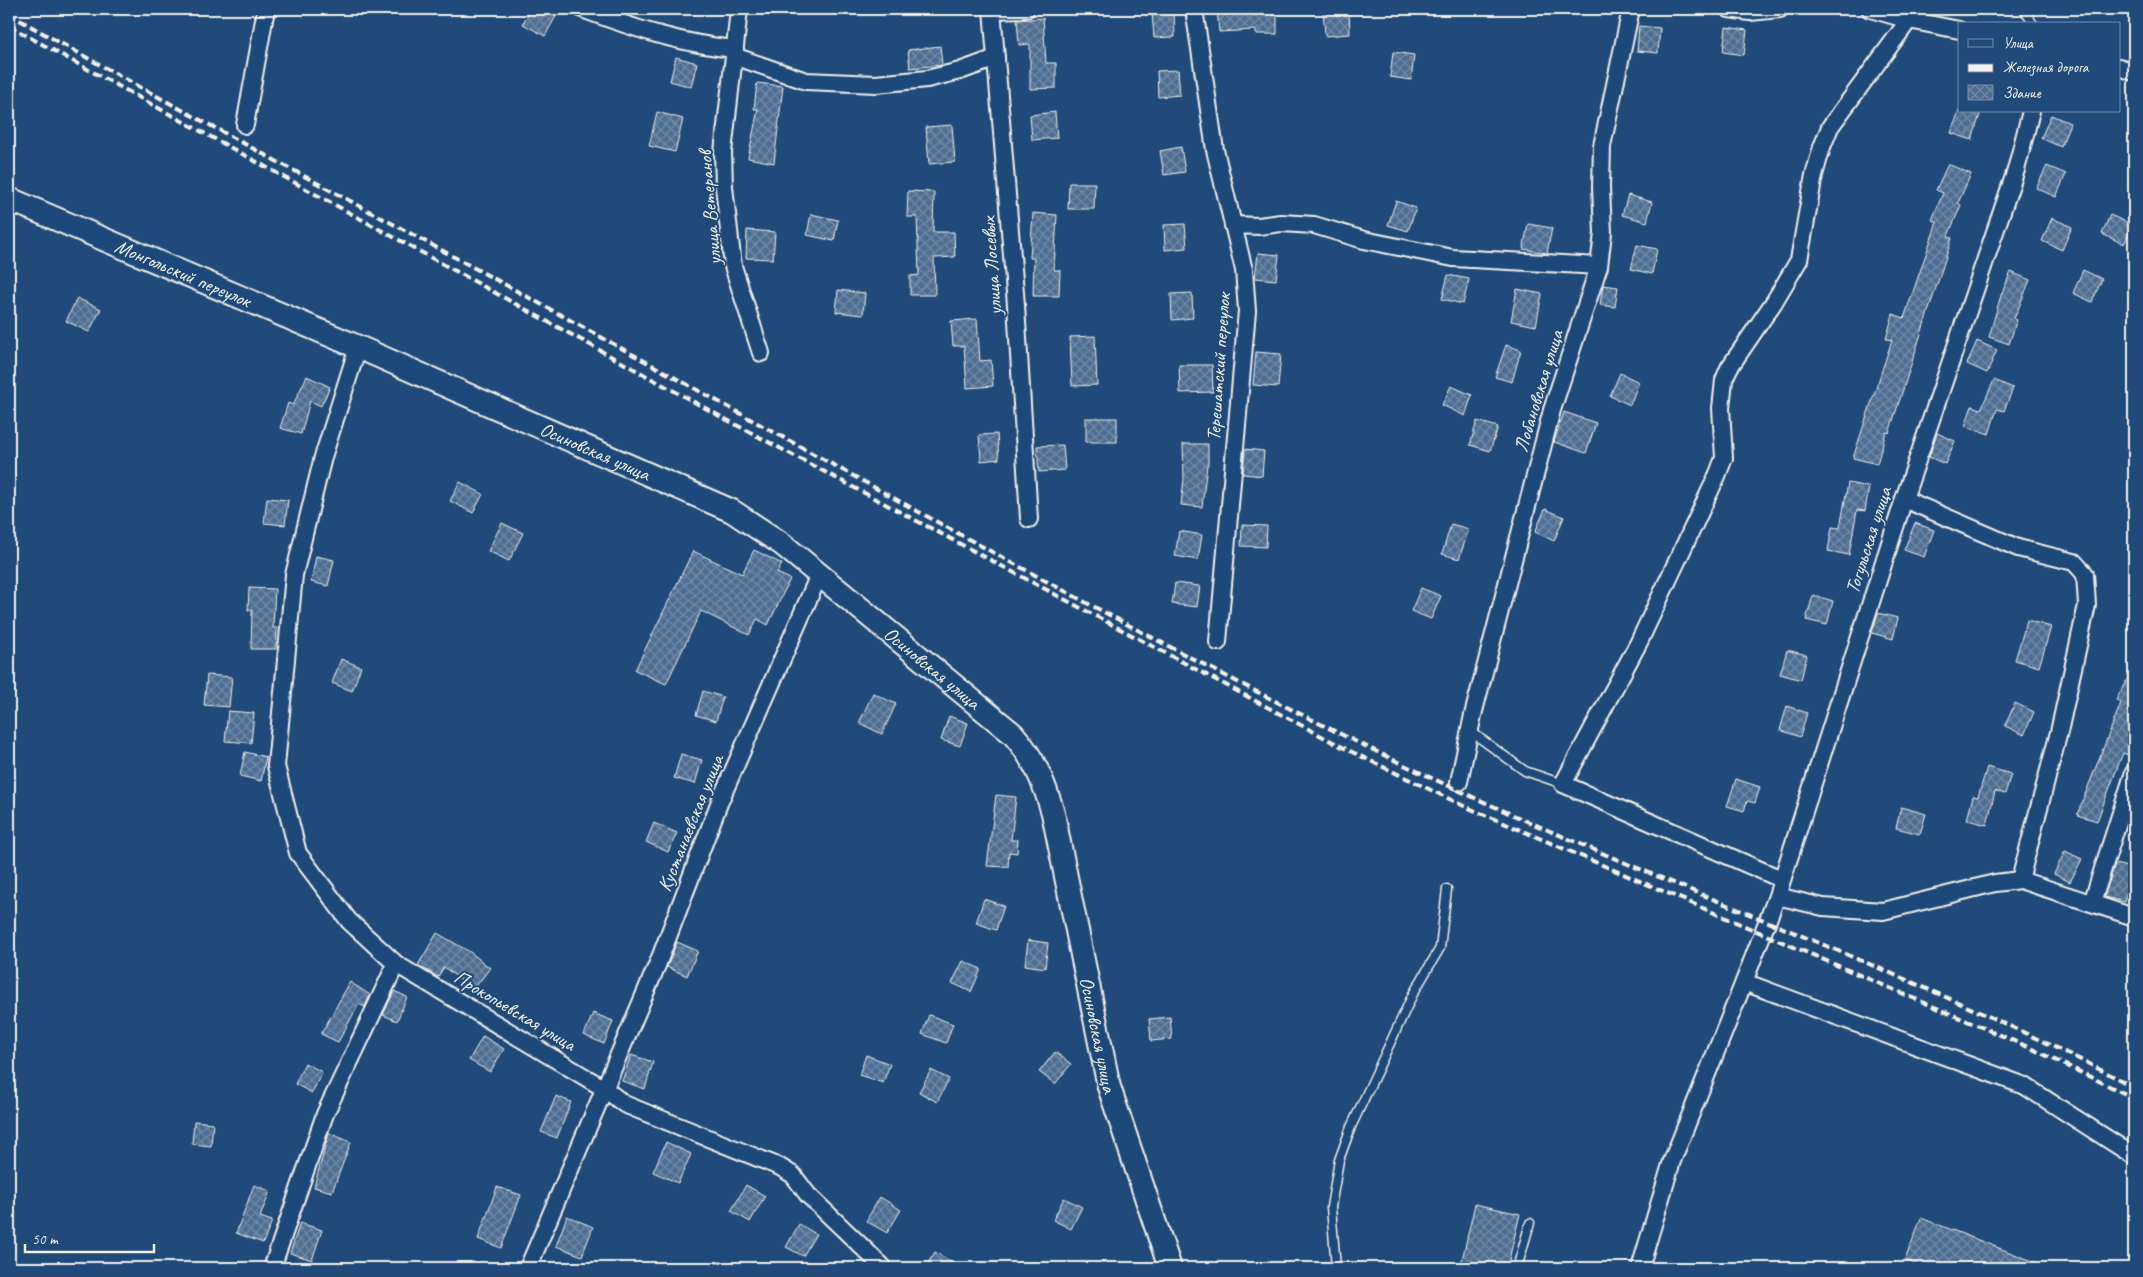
<svg xmlns="http://www.w3.org/2000/svg" width="2143" height="1277" font-family="Caveat,sans-serif">
<defs>
<pattern id="building-cross-hatch" width="8" height="8" patternUnits="userSpaceOnUse" patternTransform="scale(1.25)"><rect width="8" height="8" fill="#4d6e92"/><path d="M0 0l8 8M0 8l8-8" fill="none" stroke="#708aa6"/></pattern>
</defs>
<rect width="100%" height="100%" fill="#1f4a7a"/>
<filter id="ink" filterUnits="userSpaceOnUse"><feTurbulence type="fractalNoise" baseFrequency=".02" numOctaves="2"/><feDisplacementMap in="SourceGraphic" scale="10" xChannelSelector="R" yChannelSelector="G"/><feConvolveMatrix kernelMatrix="1 2 1 2 8 2 1 2 1" color-interpolation-filters="sRGB"/></filter>
<g filter="url(#ink)">
<g fill="url(#building-cross-hatch)" stroke="#f4f1e8">
<path d="M531 9H560L545 36 523 24Z"/>
<path d="M1217 9H1277V34H1256V30L1219 32Z"/>
<path d="M1349 9 1350 34 1325 36 1323 10Z"/>
<path d="M1174 12 1175 37 1154 38 1152 13Z"/>
<path d="M1043 18 1046 63H1056V88L1030 89V44L1019 45 1017 20Z"/>
<path d="M1639 26 1660 28 1658 53 1637 51Z"/>
<path d="M1726 27 1747 30 1744 55 1723 52Z"/>
<path d="M940 46 942 65 910 68 908 50Z"/>
<path d="M1393 52 1414 55 1411 80 1390 77Z"/>
<path d="M676 57 697 63 691 87 670 81Z"/>
<path d="M1178 70 1180 95 1158 97 1157 71Z"/>
<path d="M757 83 783 86 774 163 748 158 758 109H754Z"/>
<path d="M1959 111H1981L1972 140 1951 133Z"/>
<path d="M657 112 683 119 675 152 649 146Z"/>
<path d="M1055 112 1057 138 1032 140 1030 115Z"/>
<path d="M2051 115 2070 123 2061 147 2041 138Z"/>
<path d="M952 125 955 162 929 164 926 127Z"/>
<path d="M1181 147 1185 172 1164 175 1160 151Z"/>
<path d="M1948 164 1971 174 1958 203 1961 205 1948 236 1952 238 1889 433 1886 432 1877 464 1853 458 1892 340 1886 339 1893 314 1904 318 1937 222 1932 220 1943 193 1936 190Z"/>
<path d="M2047 166 2066 174 2056 197 2036 188Z"/>
<path d="M1069 183H1095L1094 209H1068Z"/>
<path d="M908 191 934 192 933 232H954L955 257 934 258 935 295H910V276L919 275 917 217H907Z"/>
<path d="M1628 195 1652 202 1647 222 1622 215Z"/>
<path d="M1396 201 1416 208 1408 231 1388 225Z"/>
<path d="M1033 213 1057 215 1054 270H1060L1059 296H1033L1034 258H1030Z"/>
<path d="M811 214 838 220 834 241 807 235Z"/>
<path d="M2110 215 2133 225 2124 244 2102 234Z"/>
<path d="M2052 218 2072 227 2062 250 2042 241Z"/>
<path d="M1185 224 1187 248 1165 250 1164 225Z"/>
<path d="M1528 224 1552 228 1547 253 1523 249Z"/>
<path d="M747 230 775 232 773 259 746 258Z"/>
<path d="M1637 245 1657 249 1652 274 1631 269Z"/>
<path d="M1258 253 1279 255 1276 280 1255 278Z"/>
<path d="M2083 270 2102 279 2092 302 2073 293Z"/>
<path d="M2011 272 2030 280 2014 319 2017 320 2009 344 1989 337 2001 295Z"/>
<path d="M1448 275 1469 279 1463 304 1442 299Z"/>
<path d="M1603 285 1618 287 1615 307 1600 305Z"/>
<path d="M1517 289 1542 294 1536 326 1511 321Z"/>
<path d="M838 290 865 293 863 315 836 312Z"/>
<path d="M1192 293 1193 318 1172 320 1171 294Z"/>
<path d="M77 298 101 309 89 332 66 321Z"/>
<path d="M977 319 980 361 991 360 993 386 967 388 964 346H953L951 321Z"/>
<path d="M1095 336 1097 385 1072 386 1070 337Z"/>
<path d="M1977 341 1997 350 1987 373 1967 364Z"/>
<path d="M1506 345 1521 350 1512 382 1495 377Z"/>
<path d="M1256 352 1281 354 1278 387 1253 385Z"/>
<path d="M1179 365H1212L1213 392 1180 393Z"/>
<path d="M1620 373 1639 382 1630 405 1610 396Z"/>
<path d="M307 376 330 387 321 406 310 401 301 434 280 428 288 403 293 405Z"/>
<path d="M1994 380 2013 388 2004 411 1997 409 1989 434 1965 426 1972 406 1981 409Z"/>
<path d="M1451 386 1472 395 1465 416 1442 405Z"/>
<path d="M1564 412 1596 423 1586 453 1554 442Z"/>
<rect x="1086" y="418" width="31" height="24"/>
<path d="M1477 421 1498 427 1490 451 1470 445Z"/>
<path d="M1937 433 1955 441 1945 464 1929 457Z"/>
<path d="M997 434 999 459 981 461 979 435Z"/>
<path d="M1183 444H1208V465H1207L1202 507 1181 505 1184 479Z"/>
<path d="M1063 445 1065 470 1039 472 1037 446Z"/>
<path d="M1245 449 1264 451 1262 476 1243 474Z"/>
<path d="M460 482 483 494 473 513 450 501Z"/>
<path d="M1848 483 1869 487 1865 511 1857 510 1849 555 1828 551 1832 527 1840 528Z"/>
<path d="M267 498 288 500 285 525 264 523Z"/>
<path d="M1545 509 1564 517 1554 541 1535 532Z"/>
<path d="M502 523 523 533 509 561 488 551Z"/>
<path d="M1915 523 1934 530 1924 557 1904 550Z"/>
<path d="M1451 524 1469 529 1459 559 1442 554Z"/>
<path d="M1242 525 1267 526 1266 547 1241 546Z"/>
<path d="M1179 531 1202 535 1198 560 1175 556Z"/>
<path d="M754 550 782 564 777 573 790 579 768 625 757 619 749 635 701 611 666 684 635 670 693 551 742 574Z"/>
<path d="M316 556 334 560 328 586 311 582Z"/>
<path d="M1175 583 1200 586 1197 607 1172 604Z"/>
<path d="M249 588 275 589 273 628H277L276 649H251L252 610H248Z"/>
<path d="M1421 588 1441 596 1431 619 1411 611Z"/>
<path d="M1813 595 1833 601 1827 625 1806 620Z"/>
<path d="M1878 613 1898 618 1893 639 1872 633Z"/>
<path d="M2027 620 2051 627 2039 667 2015 660Z"/>
<path d="M1787 650 1807 655 1801 680 1780 674Z"/>
<path d="M341 659 361 667 352 691 332 683Z"/>
<path d="M2134 666V738L2128 755 2123 753 2097 821 2077 815 2121 703 2116 700Z"/>
<path d="M207 675 232 677 229 707 204 705Z"/>
<path d="M703 691 723 697 716 721 696 715Z"/>
<path d="M873 693 896 704 882 734 859 723Z"/>
<path d="M2015 703 2034 712 2024 735 2005 726Z"/>
<path d="M1787 706 1807 713 1800 737 1780 730Z"/>
<path d="M228 711 254 713 251 743 225 741Z"/>
<path d="M949 716 968 723 960 746 941 740Z"/>
<path d="M245 752 266 757 261 781 240 776Z"/>
<path d="M681 754 702 760 695 784 674 778Z"/>
<path d="M1987 767 2011 774 2005 794 1995 791 1987 825 1967 820 1973 796 1978 797Z"/>
<path d="M1736 779 1760 787 1755 803 1747 801 1744 811 1727 806Z"/>
<path d="M996 795 1016 797 1011 840H1018L1017 853 1009 852 1008 867 987 866Z"/>
<path d="M1901 807 1926 814 1920 834 1896 828Z"/>
<path d="M654 823 677 833 668 852 646 842Z"/>
<path d="M2065 851 2082 859 2070 882 2054 874Z"/>
<path d="M2115 864 2132 868 2125 902 2104 897Z"/>
<path d="M984 899 1004 906 996 930 976 923Z"/>
<path d="M437 933 470 952 490 968 473 990 444 967 438 977 418 965Z"/>
<path d="M1028 940 1048 943 1045 968 1025 965Z"/>
<path d="M677 942 698 951 687 976 667 967Z"/>
<path d="M963 961 981 969 971 992 952 983Z"/>
<path d="M350 982 370 995 365 1007 359 1004 338 1042 321 1034Z"/>
<path d="M394 991 407 997 397 1021 383 1015Z"/>
<path d="M593 1013 613 1021 604 1044 584 1035Z"/>
<path d="M929 1015 953 1024 946 1043 922 1034Z"/>
<path d="M1170 1017 1172 1039 1151 1041 1149 1019Z"/>
<path d="M483 1036 504 1049 490 1072 469 1060Z"/>
<path d="M1055 1052 1071 1064 1055 1084 1039 1072Z"/>
<path d="M631 1055 653 1062 645 1089 622 1081Z"/>
<path d="M866 1055 890 1064 883 1083 859 1075Z"/>
<path d="M305 1063 322 1072 312 1093 295 1084Z"/>
<path d="M931 1070 949 1079 937 1102 919 1092Z"/>
<path d="M556 1096 571 1102 557 1138 541 1132Z"/>
<path d="M194 1121 213 1123 211 1146 192 1144Z"/>
<path d="M329 1133 351 1142 332 1192 314 1187Z"/>
<path d="M666 1142 691 1154 678 1183 653 1172Z"/>
<path d="M254 1185 270 1191 260 1217 272 1221 263 1243 236 1233Z"/>
<path d="M746 1185 765 1196 750 1222 731 1211Z"/>
<path d="M497 1187 521 1195 501 1248 478 1239Z"/>
<path d="M880 1197 901 1210 887 1233 866 1221Z"/>
<path d="M1064 1198 1082 1207 1071 1229 1053 1220Z"/>
<path d="M1475 1204 1520 1214 1507 1268H1478L1461 1264Z"/>
<path d="M567 1216 593 1227 582 1256 556 1246Z"/>
<path d="M1921 1218 2048 1267 2047 1268H1926L1905 1260Z"/>
<path d="M300 1223 322 1230 312 1260 290 1253Z"/>
<path d="M799 1224 816 1234 803 1256 786 1247Z"/>
<path d="M935 1252 962 1268H925Z"/>
</g>
<g fill="none" stroke-linecap="round" stroke-linejoin="round">
<defs>
<g id="service">
<path d="M2024 9 2033 24"/>
<path d="M1470 731 1525 771 1563 784"/>
<path d="M1336 1268 1331 1207 1339 1160 1351 1127 1413 994 1440 948 1447 889"/>
<path d="M1517 1268 1530 1223"/>
</g>
<g id="minor">
<path d="M582 9C633 28 681 44 735 49"/>
<path d="M739 9 734 56 806 81 876 84 927 79 960 71 996 58"/>
<path d="M992 9 1016 305 1029 519"/>
<path d="M1194 9 1215 150 1244 270 1247 311 1218 642"/>
<path d="M1729 9 1750 12 1780 9"/>
<path d="M1870 9 1909 20 1959 30"/>
<path d="M992 10 1026 9"/>
<path d="M734 56 723 152 724 187 733 266 761 353"/>
<path d="M2119 67 2134 72"/>
<path d="M245 125 266 9"/>
<path d="M1233 225 1259 226 1281 223 1314 225 1364 240 1453 258 1599 266"/>
<path d="M358 347 323 457 294 575 276 766 298 853 349 921 396 964 605 1089 624 1104 780 1167 793 1175 808 1195 884 1268"/>
<path d="M1904 499 2018 548 2074 562 2085 574 2087 605 2059 732 2020 880"/>
<path d="M1459 782 1473 715 1552 410 1599 266 1603 233 1601 187 1602 146 1631 9"/>
<path d="M1781 879 1563 784 1639 642 1717 476 1724 458 1721 408 1724 380 1729 368 1774 302 1799 260 1814 175 1822 147 1830 127 1909 20"/>
<path d="M1777 896 1823 907 1883 911 1995 883 2020 880 2134 917"/>
<path d="M2092 903 2134 772"/>
<path d="M1744 982 2025 1086 2134 1156"/>
<path d="M272 1268 325 1114 396 964"/>
<path d="M528 1268 658 963 720 801 819 575"/>
<path d="M1640 1268 1672 1161 1744 982 1777 896 1904 499 2016 170 2031 111"/>
</g>
<g id="secondary">
<path id="s1" d="M9 199 358 347 732 511 782 544 1013 734C1034 758 1044 782 1053 813L1109 1087 1170 1268"/>
</g>
</defs>
<use href="#service" stroke="#f4f1e8" stroke-width="11"/>
<use href="#minor" stroke="#f4f1e8" stroke-width="20"/>
<use href="#secondary" stroke="#f4f1e8" stroke-width="26"/>
<use href="#service" stroke="#1f4a7a" stroke-width="8"/>
<use href="#minor" stroke="#1f4a7a" stroke-width="16"/>
<use href="#secondary" stroke="#1f4a7a" stroke-width="22"/>
<g stroke="#f4f1e8" stroke-width="4" stroke-dasharray="8 4" stroke-linecap="butt">
<path d="M9 14C207 126 409 231 608 341 870 484 1131 633 1400 763 1641 879 1897 963 2134 1087"/>
<path d="M9 26 727 420 1346 749 1464 806 2028 1047 2134 1098"/>
</g>
</g>
</g>
<g text-anchor="middle" stroke-width="4" stroke-linejoin="round" paint-order="stroke">
<g font-size="20" fill="#f4f1e8" stroke="#1f4a7a">
<text transform="translate(709 208) rotate(-95)" y="7">улица Ветеранов</text>
<text transform="translate(991 266) rotate(-94)" y="7">улица Лосевых</text>
<text dy="7" stroke="none"><textPath href="#s1" startOffset="189">Монгольский переулок</textPath></text>
<text transform="translate(1218 367) rotate(-86)" y="7">Терешатский переулок</text>
<text transform="translate(1538 391) rotate(-73)" y="7">Лобановская улица</text>
<text dy="7" stroke="none"><textPath href="#s1" startOffset="638">Осиновская улица</textPath></text>
<text transform="translate(1868 540) rotate(-72)" y="7">Тогульская улица</text>
<text dy="7" stroke="none"><textPath href="#s1" startOffset="1042">Осиновская улица</textPath></text>
<text transform="translate(690 823) rotate(-68)" y="7">Кустанаевская улица</text>
<text transform="translate(515 1010) rotate(31)" y="7">Прокопьевская улица</text>
<text dy="7" stroke="none"><textPath href="#s1" startOffset="1462">Осиновская улица</textPath></text>
</g>
</g>
<rect width="2143" height="1277" fill="none" stroke="#1f4a7a" stroke-width="30"/>
<rect x="15" y="15" width="2113" height="1247" fill="none" stroke="#f4f1e8" stroke-width="2" filter="url(#ink)"/>
<rect x="1958" y="22" width="162" height="90" fill="#1f4a7a" stroke="#748da6"/>
<rect x="1968" y="39" width="25" height="8" fill="#1f4a7a" stroke="#748da6"/>
<text x="2003" y="48" font-size="15" fill="#f4f1e8">Улица</text>
<rect x="1968" y="64" width="25" height="8" fill="#f4f1e8" stroke="#748da6"/>
<text x="2003" y="72" font-size="15" fill="#f4f1e8">Железная дорога</text>
<rect x="1968" y="85" width="25" height="15" fill="url(#building-cross-hatch)" stroke="#748da6"/>
<text x="2003" y="98" font-size="15" fill="#f4f1e8">Здание</text>
<path d="M25 1244v8h129v-8" fill="none" stroke="#f4f1e8" stroke-width="2.5"/>
<text x="32" y="1244" font-size="15" fill="#f4f1e8" stroke="#1f4a7a" stroke-width="4" paint-order="stroke">50 m</text>
</svg>
